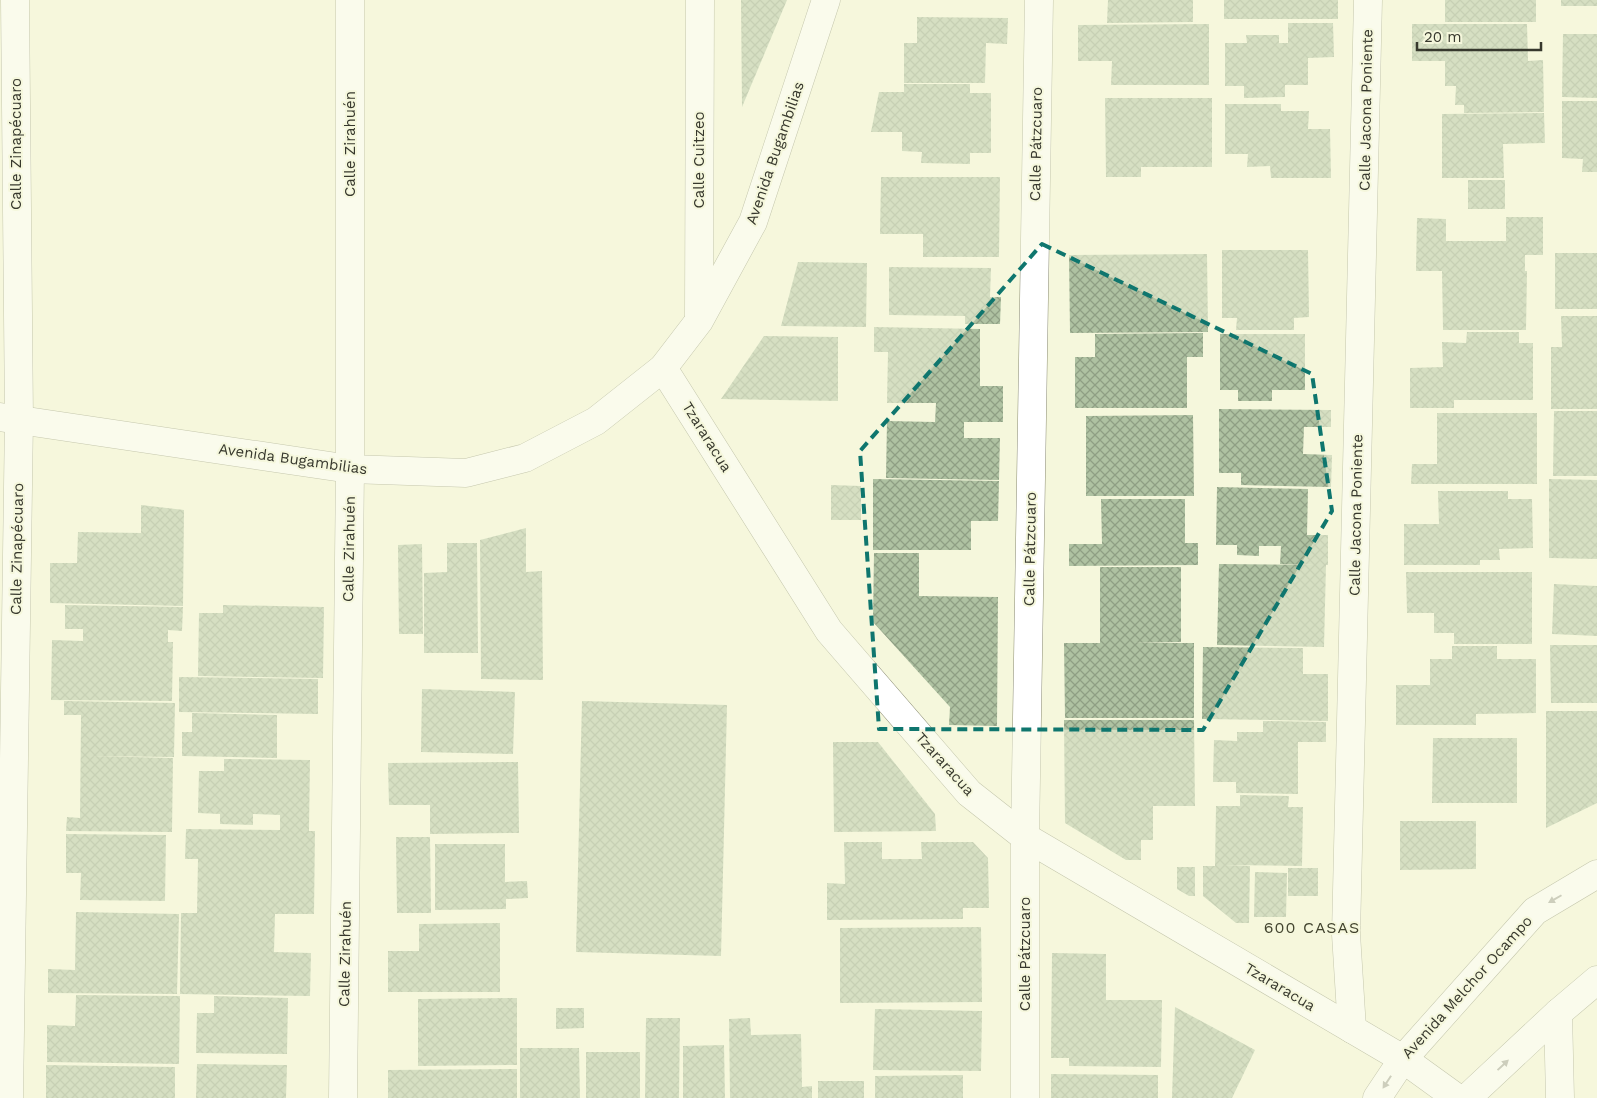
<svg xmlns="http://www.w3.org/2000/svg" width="1597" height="1098" font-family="'Work Sans',sans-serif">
<defs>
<pattern id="building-cross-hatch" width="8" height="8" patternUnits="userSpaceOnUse" patternTransform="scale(1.25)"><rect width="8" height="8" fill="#afc2a2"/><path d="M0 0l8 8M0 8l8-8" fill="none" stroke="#8f9f84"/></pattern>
</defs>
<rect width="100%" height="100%" fill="#f5f7dc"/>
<g fill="url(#building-cross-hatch)">
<path d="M741 0H787L742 107Z"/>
<path d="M1108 0H1193V22L1107 23Z"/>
<rect x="1224" y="0" width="114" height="19"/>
<rect x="1445" y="0" width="91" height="22"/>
<rect x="1561" y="0" width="36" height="6"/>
<path d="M917 17 1008 18 1007 44 986 43 985 83H904V43H917Z"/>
<path d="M1288 23H1333L1334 57 1308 58V85H1285V97L1244 98V86H1225V43H1247L1246 35H1279V43H1288Z"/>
<path d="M1209 24V85H1111L1112 61H1078V25Z"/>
<path d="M1412 24H1527L1528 61 1543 60 1544 112 1464 113V105H1455L1456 86H1445V61H1412Z"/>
<path d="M1563 34H1597V98L1562 97Z"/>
<path d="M904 84H970V93H991V153H970V164L921 163 922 152 902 151V132H871L879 92H904Z"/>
<path d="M1105 98H1212V167H1141V177H1106Z"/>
<path d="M1562 101H1597V172H1582L1583 159 1562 158Z"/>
<path d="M1225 104H1281V111H1309L1308 129H1330L1331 178H1271L1270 166 1247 167 1248 154H1225Z"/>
<path d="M1544 113 1545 143 1503 144 1504 178H1442V114Z"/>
<path d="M881 177H1000L999 257H923V234H880Z"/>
<rect x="1468" y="180" width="37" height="29"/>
<path d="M1506 217H1543V255H1525V271H1527L1526 330H1443L1442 271H1416L1417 218 1446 219V241H1506Z"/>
<path d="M1222 250H1308L1309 317 1294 318V330H1236L1237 318H1222Z"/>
<rect x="1555" y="253" width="42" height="56"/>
<path d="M1207 254 1208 332 1070 333 1069 255Z"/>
<path d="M798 262 867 263 866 327 781 326Z"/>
<path d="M889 267 991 268 990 297H1001L1000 324H965V316L889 315Z"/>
<path d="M1561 316H1597V409H1551V347H1562Z"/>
<path d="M874 327 980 329V386H1003V422H964V438H1000L999 480 886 478 887 421 935 422 936 403H887L888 352H874Z"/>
<path d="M1467 332H1519V343H1533V400H1454V408H1410V368L1443 367 1442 342 1466 343Z"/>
<path d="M1203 333V357H1187V408H1075V357H1095V334Z"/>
<path d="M1220 334H1305V390H1272V401H1238V390H1220Z"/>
<path d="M764 336 838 337V401L721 399Z"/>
<path d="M1219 409 1331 410V427H1304L1303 454 1332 455 1331 487 1241 485V473H1219Z"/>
<path d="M1554 411H1597V476H1553Z"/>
<path d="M1437 413H1537V484H1411L1412 464H1437Z"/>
<path d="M1193 415 1194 496H1086V416Z"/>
<path d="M873 479 999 481 998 521H971V550H873Z"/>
<path d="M1549 479 1597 480V559L1549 558Z"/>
<path d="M831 485 861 486V520H831Z"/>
<path d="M1217 487 1308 489 1307 535H1328V565H1326L1324 647 1217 645 1219 564 1315 565 1280 564 1281 546H1259V556L1237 555V545H1216Z"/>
<path d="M1438 491H1508V499H1532L1533 548 1499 549 1500 560H1480V565H1404V524H1439Z"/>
<path d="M1101 499H1185V543H1198V565L1069 566V544H1102Z"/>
<path d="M141 505 184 510 183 606 50 603V563H77L78 532 141 533Z"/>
<path d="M526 528V572L542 571 543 680 481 679 480 540Z"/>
<path d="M447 543H477L478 653H424V573L447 572Z"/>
<path d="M422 544 423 634H399L398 545Z"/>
<path d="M874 553H919V596L998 597 997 726 949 725 950 707 873 622Z"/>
<path d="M1100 567H1181V642L1134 643H1194V718H1065L1064 643H1100Z"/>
<path d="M1406 572H1532V644H1454V633H1434V613H1407Z"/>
<path d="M1554 584 1597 586V636L1552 634Z"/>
<path d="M65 605 183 607 182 631 168 630V642H173L172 701 51 700 52 640 83 641V629H65Z"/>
<path d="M223 605 324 607 323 678 198 676 199 613H223Z"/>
<path d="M1550 645H1597V703H1551Z"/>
<path d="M1452 646H1497V659H1536V713L1476 714V725H1396V685H1430V659H1452Z"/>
<path d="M1203 647 1303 648V674H1328V721L1202 719Z"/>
<path d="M179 677 318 679V714L179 712Z"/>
<path d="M422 689 515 692 513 754 421 752Z"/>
<path d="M64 701 175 703 174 757 88 756 173 758 172 832 66 831 67 817 80 818 81 715H64Z"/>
<path d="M582 701 727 705 721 956 576 952Z"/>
<path d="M1546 711H1597V803L1546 828Z"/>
<path d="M192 713 277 715V758L182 756V732H192Z"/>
<path d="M1064 720H1194L1195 806H1153V840H1141V860H1126L1065 823Z"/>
<path d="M1263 721 1326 722V742H1298V794L1236 793V782H1213L1214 740 1237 741V732H1263Z"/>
<path d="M1433 738H1517V803H1432Z"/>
<path d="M833 742H878L935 814 936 831 834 832Z"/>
<path d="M224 759 310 760 309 831H315L314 914H275L274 952 311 953 310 996 180 994 181 913H197L198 859H185L186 829 280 830V815L253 814V825L220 824V814L198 813 199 771H224Z"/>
<path d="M518 762 519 833 430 834V805H389L388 763Z"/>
<path d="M1240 795 1289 796 1288 807H1303L1302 866 1223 865 1250 866 1249 923H1236L1203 896V866H1215L1216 806H1240Z"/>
<path d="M1400 821H1476V869L1400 870Z"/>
<path d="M66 834 166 835 165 901 80 900 81 873H66Z"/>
<path d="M396 837H430L431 913H397Z"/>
<path d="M844 842H882V859H922L921 842H973L988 858 989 908H963V919L827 920V883L845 884Z"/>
<path d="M435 844H505V882L527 881 528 898 506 899V909L435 910Z"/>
<path d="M1177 867H1195V896H1189L1177 889Z"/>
<rect x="1288" y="868" width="30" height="28"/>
<path d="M1255 872 1287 873 1286 917H1254Z"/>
<path d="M76 912 179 914 177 994 48 993V969L75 970Z"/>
<path d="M500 923V992H388V951H419V924Z"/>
<path d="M981 927 982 1002 840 1003V928Z"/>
<path d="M1052 953 1106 954V1000H1162L1161 1067 1069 1066V1058H1051Z"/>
<path d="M76 995 180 996 179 1064 47 1062V1025L75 1026Z"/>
<path d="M214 996 288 998 287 1054 196 1053 197 1013H214Z"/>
<path d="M517 998V1065L418 1066V999Z"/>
<path d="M1175 1007 1255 1050 1232 1098H1172Z"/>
<path d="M556 1008H584V1028L556 1029Z"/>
<path d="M875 1009 982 1011 981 1071 873 1070Z"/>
<path d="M646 1018H680L679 1098H645Z"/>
<path d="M750 1018 751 1035 801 1034 802 1087 812 1086V1098H730L729 1019Z"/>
<path d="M724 1045 725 1098H683V1046Z"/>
<path d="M520 1048H579L580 1098H520Z"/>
<rect x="586" y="1052" width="54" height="46"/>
<path d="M197 1064 287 1065 286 1098H196Z"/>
<path d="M46 1065 175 1067V1098H46Z"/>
<path d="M517 1069V1098H388V1070Z"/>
<path d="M1051 1074 1158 1075V1098H1051Z"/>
<path d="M963 1075V1098H875V1076Z"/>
<rect x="818" y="1081" width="46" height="17"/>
</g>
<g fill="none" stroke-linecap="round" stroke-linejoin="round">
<defs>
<g id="street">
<path d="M699 317 700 0"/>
<path d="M663 368 829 631 969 793 1025 837 1403 1059 1457 1098"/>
<path d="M0 417 350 469 466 473 525 458 596 421 663 368 699 321 753 222 826 0"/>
<path d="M1558 1013 1560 1098"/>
<path d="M1352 1029 1346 934 1368 0"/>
<path d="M9 1098 19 419 15 0"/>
<path d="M343 1098 350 469V0"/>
<path d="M1025 1098V837L1039 0"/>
</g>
<g id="primary">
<path d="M1377 1098 1403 1059 1535 911 1597 874"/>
<path d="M1467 1098 1558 1013 1597 980"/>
</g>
</defs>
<use href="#street" stroke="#8b8c74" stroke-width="29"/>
<use href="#primary" stroke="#8b8c74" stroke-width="29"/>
<use href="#street" stroke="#fff" stroke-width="28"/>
<use href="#primary" stroke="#fff" stroke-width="28"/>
</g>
<defs><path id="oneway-solid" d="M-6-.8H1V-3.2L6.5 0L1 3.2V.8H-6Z" transform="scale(1.25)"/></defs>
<g fill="#9b9c96">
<use href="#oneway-solid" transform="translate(1555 899) rotate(150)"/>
<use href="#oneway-solid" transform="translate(1503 1065) rotate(-43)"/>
<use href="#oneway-solid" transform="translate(1387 1082) rotate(123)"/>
</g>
<path d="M0 0H1597V1098H0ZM1042 244 1312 374 1332 511 1203 730 879 729 860 451Z" fill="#f5f7dc" fill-opacity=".55" fill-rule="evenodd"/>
<path fill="none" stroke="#0f766e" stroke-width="4" stroke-dasharray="10 6" stroke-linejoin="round" d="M1042 244 1312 374 1332 511 1203 730 879 729 860 451Z"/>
<g text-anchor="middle" stroke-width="4" stroke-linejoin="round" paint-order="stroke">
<g font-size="15" fill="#37382d" stroke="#f5f7dc">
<text transform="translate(1366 110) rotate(-89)" y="5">Calle Jacona Poniente</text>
<text transform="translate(16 144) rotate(-90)" y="5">Calle Zinapécuaro</text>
<text transform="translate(350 144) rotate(-90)" y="5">Calle Zirahuén</text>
<text transform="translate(1036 144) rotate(-89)" y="5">Calle Pátzcuaro</text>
<text transform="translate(775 153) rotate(-71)" y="5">Avenida Bugambilias</text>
<text transform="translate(699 160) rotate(-90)" y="5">Calle Cuitzeo</text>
<text transform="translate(707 437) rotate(58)" y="5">Tzararacua</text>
<text transform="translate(293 459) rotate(8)" y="5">Avenida Bugambilias</text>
<text transform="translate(1356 515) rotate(-89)" y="5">Calle Jacona Poniente</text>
<text transform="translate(17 549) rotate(-89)" y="5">Calle Zinapécuaro</text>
<text transform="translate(349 549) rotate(-89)" y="5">Calle Zirahuén</text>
<text transform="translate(1030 549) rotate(-89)" y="5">Calle Pátzcuaro</text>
<text transform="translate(945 764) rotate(48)" y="5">Tzararacua</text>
<text transform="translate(345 954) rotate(-89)" y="5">Calle Zirahuén</text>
<text transform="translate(1025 954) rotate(-90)" y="5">Calle Pátzcuaro</text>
<text transform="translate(1280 987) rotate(31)" y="5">Tzararacua</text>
<text transform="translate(1467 987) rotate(-48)" y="5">Avenida Melchor Ocampo</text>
</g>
<g font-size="16" letter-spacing="1" fill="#41422d" stroke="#f5f7dc">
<text x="1312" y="933">600 CASAS</text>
</g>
</g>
<path d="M1417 42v8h124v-8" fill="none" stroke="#37382d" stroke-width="2.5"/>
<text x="1424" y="42" font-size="15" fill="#37382d" stroke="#f5f7dc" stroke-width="4" paint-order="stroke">20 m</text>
</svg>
